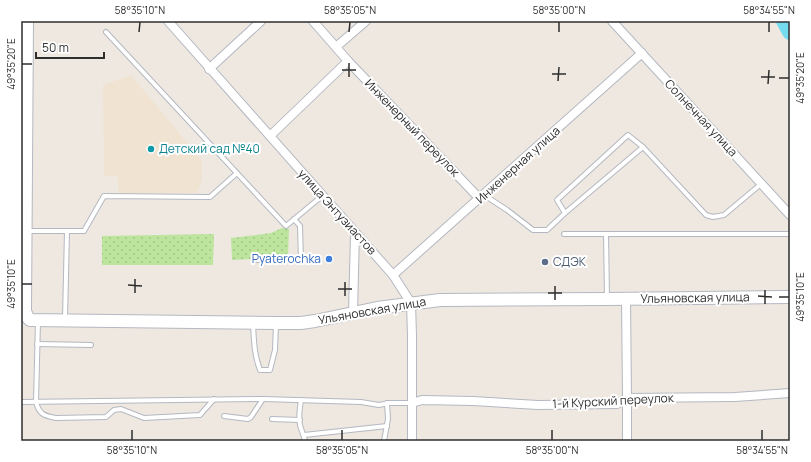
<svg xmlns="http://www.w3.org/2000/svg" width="811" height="462" font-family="Manrope,sans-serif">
<defs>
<pattern id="grass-dots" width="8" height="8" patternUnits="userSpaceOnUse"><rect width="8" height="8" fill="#bde59e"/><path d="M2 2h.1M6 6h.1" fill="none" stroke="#a3c588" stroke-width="1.8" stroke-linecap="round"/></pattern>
</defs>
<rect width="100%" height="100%" fill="#efe8e1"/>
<path fill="#f0e3d1" d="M131 75 202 161V179L197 193H119L117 176H104L103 85Z"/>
<g fill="url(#grass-dots)">
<path d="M282 228 289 229 288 257 232 260 231 238 271 233Z"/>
<path d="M214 234 213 265H102V236Z"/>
</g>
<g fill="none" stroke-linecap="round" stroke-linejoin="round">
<path stroke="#75dcf0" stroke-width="16" d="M784 21 790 32"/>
<defs>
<g id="lane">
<path d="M106 32 286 226 322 196"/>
<path d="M484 195 507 210 533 230H547L565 213 643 147 706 215 713 217 724 215 761 184"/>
<path d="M565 213 557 200 628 135 643 147"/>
<path d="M27 231H84L104 196 210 197 237 173"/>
<path d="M564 234H790"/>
<path d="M606 234 607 297"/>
<path d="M256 260 301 261 300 226 294 219"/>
<path d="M65 319 67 231"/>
<path d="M38 321 36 402C39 414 44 416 56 418L106 417 114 410 121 409 144 418 200 415 214 399"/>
<path d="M253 324C254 341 254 354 260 370H270L275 350 276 324"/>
<path d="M37 344 91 345"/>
<path d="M301 400C300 408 298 416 300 425 301 430 304 435 305 441"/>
<path d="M21 402 263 399 361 402 379 405 389 403H412"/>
<path d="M224 416 248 419 251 417 263 399"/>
<path d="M272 419 300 420"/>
<path d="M304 435 387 426"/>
<path d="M384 441 388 419 387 403"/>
</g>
<g id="street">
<path d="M168 21 393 275 411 303 412 336V441"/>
<path d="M313 21 348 61 480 199"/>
<path d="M612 21 790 215"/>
<path d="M336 47 366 21"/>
<path d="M209 69 261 21"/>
<path d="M270 136 348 61"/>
<path d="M393 275 642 53"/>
<path d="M626 299 627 398V441"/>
<path d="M353 313 355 233"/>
<path d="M412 403 422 400 473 401 538 405 617 404 627 398 735 397 790 393"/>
</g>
<path id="secondary" d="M27 21 25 311 28 318 30 320 276 323H301L315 321 377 308 440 300 607 299 790 297"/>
</defs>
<use href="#lane" stroke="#b4b8c1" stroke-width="6"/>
<use href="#street" stroke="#b4b8c1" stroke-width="10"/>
<use href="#secondary" stroke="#b4b8c1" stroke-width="14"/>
<use href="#lane" stroke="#fff" stroke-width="4"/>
<use href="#street" stroke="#fff" stroke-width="8"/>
<use href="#secondary" stroke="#fff" stroke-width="12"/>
</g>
<path fill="none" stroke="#2e2e2e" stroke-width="1.5" d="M139 32 140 22M349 32 350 22M559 32V22M769 32V22M22 64H32M342 70H356M552 74H566M349 77V63M761 77H775M779 78H789M558 81 559 67M768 84 769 70M22 284H32M128 285 142 286M338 289H352M135 293V279M548 293H562M345 296V282M758 296 772 297M779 297H789M555 300V286M765 304V290M132 440V430M342 440V430M552 440V430M762 440V430"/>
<circle fill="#0f9aa8" stroke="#fff" stroke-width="1.5" cx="151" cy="149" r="4"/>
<circle fill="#3f7fe0" stroke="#fff" stroke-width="1.5" cx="329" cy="259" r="4"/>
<circle fill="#5c6f8a" stroke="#fff" stroke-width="1.5" cx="545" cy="262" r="4"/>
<g text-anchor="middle" stroke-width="4" stroke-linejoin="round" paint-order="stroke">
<g font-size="12" fill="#2e2e2e" stroke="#fff">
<text transform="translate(701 118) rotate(47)" y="4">Солнечная улица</text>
<text transform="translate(412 128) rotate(46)" y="4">Инженерный переулок</text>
<text transform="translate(518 165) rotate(-42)" y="4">Инженерная улица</text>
<text transform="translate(337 212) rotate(48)" y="4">улица Энтузиастов</text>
<text transform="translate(695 298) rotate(-1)" y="4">Ульяновская улица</text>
<text transform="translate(372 311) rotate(-10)" y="4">Ульяновская улица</text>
<text transform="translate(613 401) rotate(-3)" y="4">1-й Курский переулок</text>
</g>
<g font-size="12" fill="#0d838f" stroke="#fff" text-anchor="start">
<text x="159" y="153">Детский сад №40</text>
</g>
<g font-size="12" fill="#366cbe" stroke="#fff" text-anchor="end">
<text x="321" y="263">Pyaterochka</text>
</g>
<g font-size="12" fill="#4e5e75" stroke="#fff" text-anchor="start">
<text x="553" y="266">СДЭК</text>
</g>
</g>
<rect width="811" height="462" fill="none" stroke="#ffffff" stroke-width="44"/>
<path d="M36 52v6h68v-6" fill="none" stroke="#2e2e2e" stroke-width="2"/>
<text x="42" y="52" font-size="12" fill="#2e2e2e" stroke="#ffffff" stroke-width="3" paint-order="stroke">50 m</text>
<rect x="22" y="22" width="767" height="418" fill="none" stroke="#2e2e2e" stroke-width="1.5"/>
<g font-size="10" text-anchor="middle" fill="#2e2e2e">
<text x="140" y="14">58°35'10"N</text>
<text x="350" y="14">58°35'05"N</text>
<text x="559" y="14">58°35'00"N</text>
<text x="769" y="14">58°34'55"N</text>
<text transform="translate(11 64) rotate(-90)" y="4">49°35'20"E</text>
<text transform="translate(800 78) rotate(-90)" y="4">49°35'20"E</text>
<text transform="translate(11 284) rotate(-90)" y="4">49°35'10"E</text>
<text transform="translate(800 297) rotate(-90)" y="4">49°35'10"E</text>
<text x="132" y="454">58°35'10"N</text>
<text x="342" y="454">58°35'05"N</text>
<text x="552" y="454">58°35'00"N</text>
<text x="762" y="454">58°34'55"N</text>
</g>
</svg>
